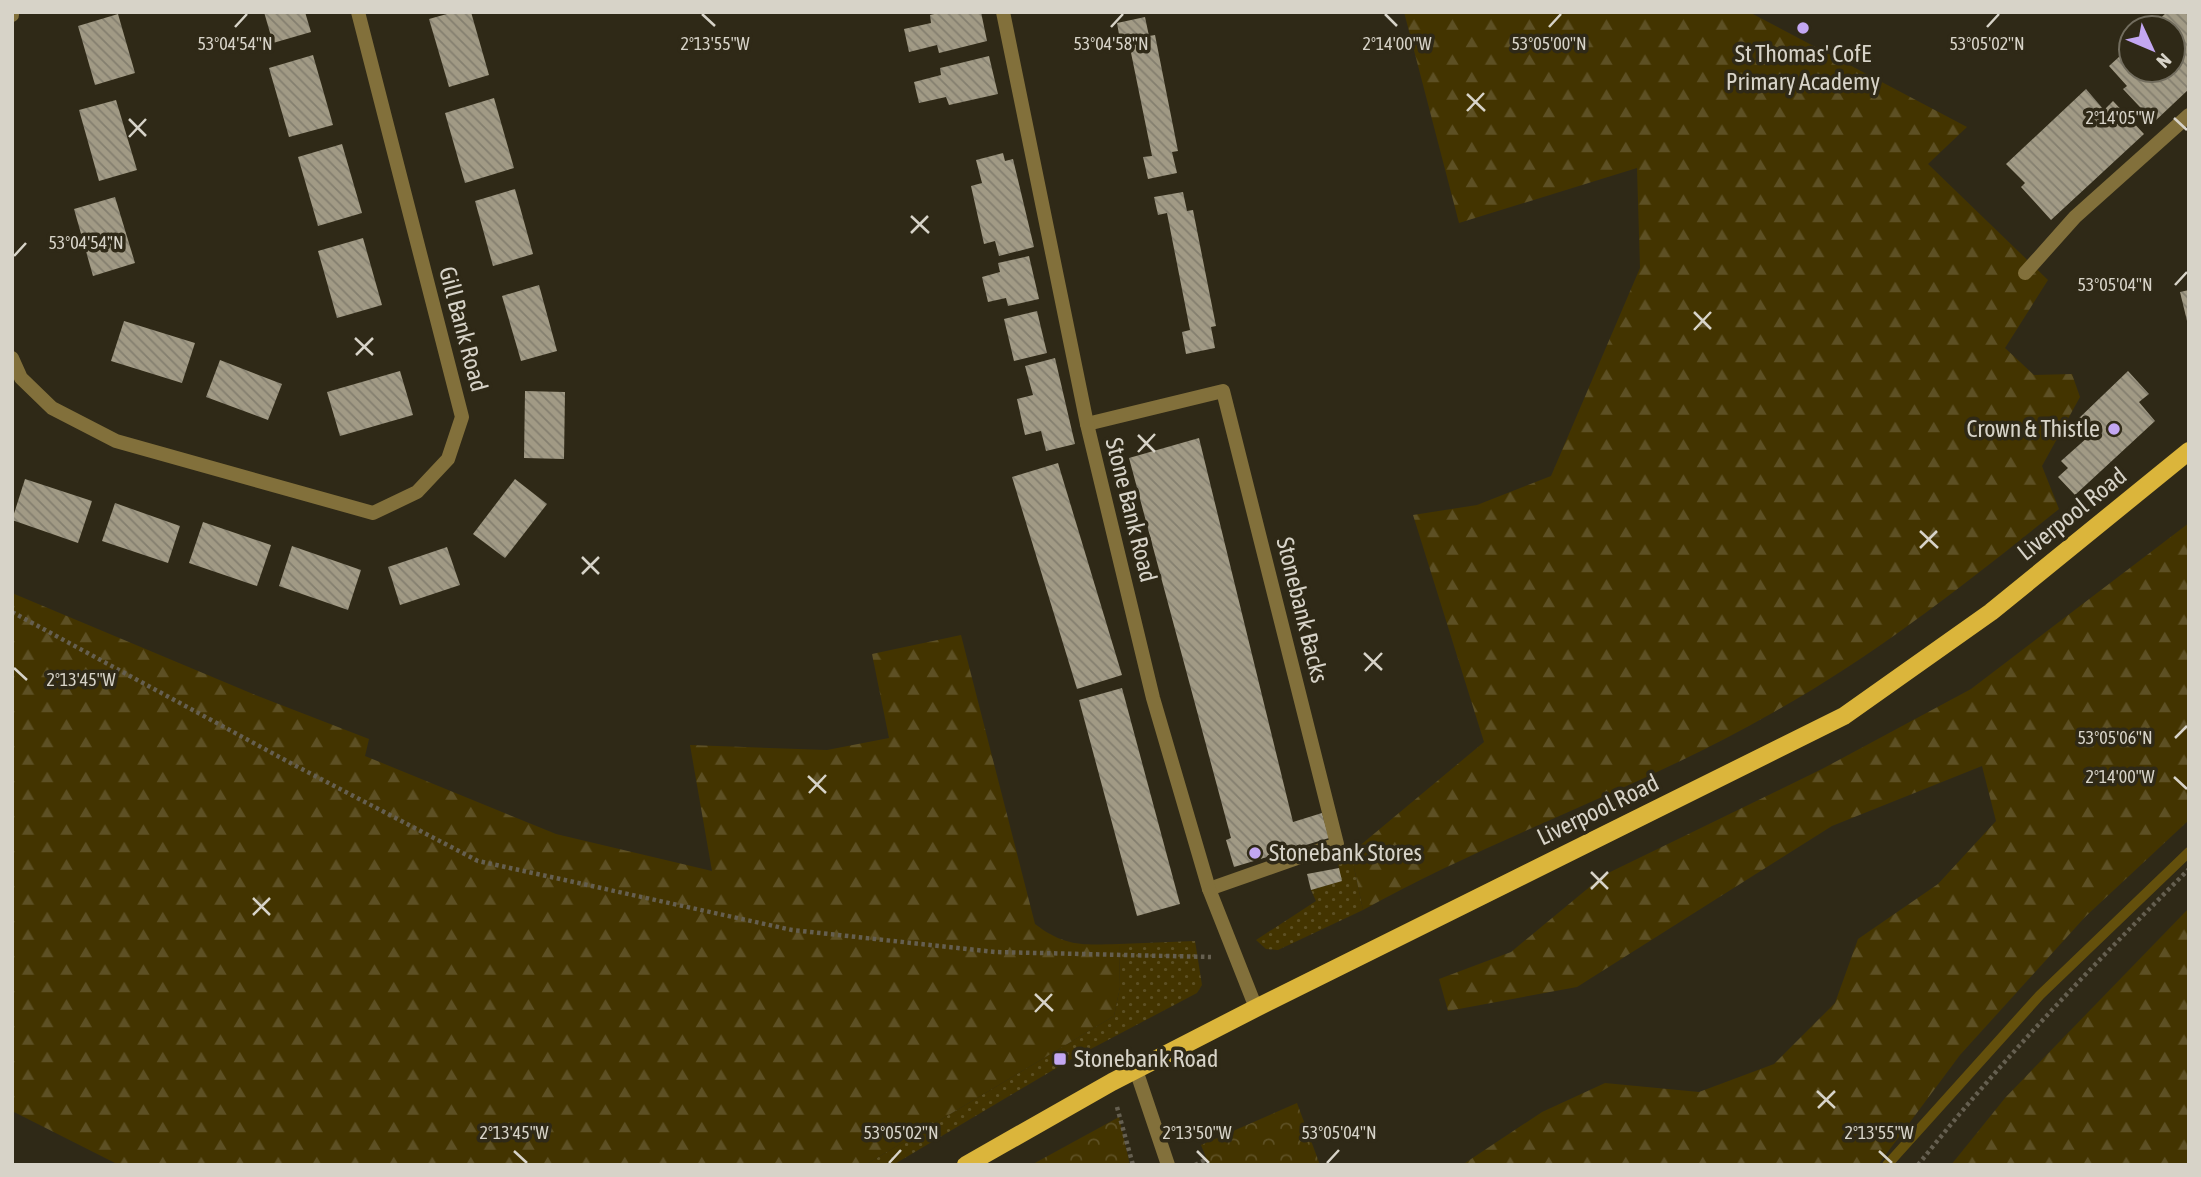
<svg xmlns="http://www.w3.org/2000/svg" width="2201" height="1177" font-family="'Asap Condensed',sans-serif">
<defs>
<pattern id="grass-dots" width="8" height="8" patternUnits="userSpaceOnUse" patternTransform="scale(1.75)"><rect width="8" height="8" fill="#433400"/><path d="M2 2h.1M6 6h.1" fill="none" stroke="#5d5024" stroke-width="1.8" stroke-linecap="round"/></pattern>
<pattern id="forest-firs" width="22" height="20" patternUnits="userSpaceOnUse" patternTransform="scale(1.75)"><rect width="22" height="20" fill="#433400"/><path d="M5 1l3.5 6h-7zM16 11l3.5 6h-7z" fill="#5d5024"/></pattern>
<pattern id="park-crowns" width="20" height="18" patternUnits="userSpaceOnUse" patternTransform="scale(1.75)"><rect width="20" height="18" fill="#433400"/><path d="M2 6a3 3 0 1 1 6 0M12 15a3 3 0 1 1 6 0" fill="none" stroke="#5d5024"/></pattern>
<pattern id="building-back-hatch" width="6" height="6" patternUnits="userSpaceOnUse" patternTransform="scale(1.75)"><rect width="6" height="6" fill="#a19a85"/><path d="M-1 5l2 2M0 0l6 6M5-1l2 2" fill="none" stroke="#847f6f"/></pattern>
</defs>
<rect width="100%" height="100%" fill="#2f2917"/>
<g fill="url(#grass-dots)">
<path d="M1351 853 1363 910 1278 950 1266 949 1256 940 1316 901 1311 890 1341 881 1338 862Z"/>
<path d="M1195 941 1202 985 1197 993 1070 1060 893 1165H865L1114 1016 1120 987 1119 944Z"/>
</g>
<g fill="url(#forest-firs)">
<path d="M1404 12H1749L1967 127 1928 164 2048 280 2005 348 2034 375 2072 374 2080 397 2042 466 2059 509C1968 582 1876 655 1774 712 1642 788 1496 836 1363 910L1351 853 1484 742 1413 515 1477 505 1551 476 1640 268 1637 168 1459 223Z"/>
<path d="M2189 523V820L2085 917 1960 1055 1878 1165H1462L1542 1112 1605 1083 1699 1092 1774 1064 1835 1003 1858 939 1938 884 1996 821 1982 766 1832 826 1577 987 1448 1011 1439 979 1511 952 1604 875 1822 769 1971 689Z"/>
<path d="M12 593 253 694 369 739 365 756 556 834 712 871 690 745 827 750 889 738 872 654 961 635 1035 924C1065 947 1083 945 1119 944L1120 987 1114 1016 865 1165H119L12 1111Z"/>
<path d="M2189 908V1165H1951L2005 1098Z"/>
</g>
<g fill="url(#park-crowns)">
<path d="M1297 1103 1320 1165H1209L1201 1145Z"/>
<path d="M1119 1117 1130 1165H1032L1033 1164Z"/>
</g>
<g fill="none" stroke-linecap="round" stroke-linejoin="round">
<path stroke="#64500c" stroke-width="10" d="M1887 1165 2040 995 2189 852"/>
</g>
<g fill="url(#building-back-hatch)">
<path d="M264 12H305L311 32 273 43Z"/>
<path d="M454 12H471L489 75 449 87 429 19Z"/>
<path d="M943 12H981L987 41 939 53 937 45 909 52 904 29 931 23 930 15Z"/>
<path d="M2167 12H2189V89L2154 122 2123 89 2127 86 2109 66 2131 46V70H2173V28H2150Z"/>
<path d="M118 14 135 73 95 85 78 26Z"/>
<path d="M1145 17 1149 36 1155 35 1178 151 1172 152 1177 173 1148 179 1143 157 1152 156 1128 38 1120 40 1117 23Z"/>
<path d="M313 55 333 125 289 137 269 68Z"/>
<path d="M989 56 998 94 949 105 946 97 919 103 914 82 941 75 940 68Z"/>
<path d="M2086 89 2104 110 2113 101 2144 134 2051 220 2021 187 2025 183 2006 164Z"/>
<path d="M494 98 514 168 465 183 445 113Z"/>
<path d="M116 100 137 170 99 181 79 110Z"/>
<path d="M342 144 362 213 318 226 298 157Z"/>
<path d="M1003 153 1005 161 1013 159 1034 247 999 256 995 241 984 244 971 186 982 183 976 160Z"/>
<path d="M515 189 533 254 493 266 475 201Z"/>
<path d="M1183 192 1187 211 1193 210 1216 326 1211 327 1215 348 1186 354 1182 332 1190 330 1167 213 1158 215 1154 197Z"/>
<path d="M115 197 135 263 93 276 74 209Z"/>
<path d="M363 238 382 305 337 318 318 251Z"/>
<path d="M1029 256 1039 299 1008 306 1006 298 988 302 982 277 1000 272 998 263Z"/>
<path d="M539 285 557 351 521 361 502 296Z"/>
<path d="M2189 290V325H2188L2180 292Z"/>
<path d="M1037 311 1047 353 1014 361 1004 319Z"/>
<path d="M124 321 195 343 182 383 111 361Z"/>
<path d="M1055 358 1075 444 1046 451 1041 431 1025 435 1017 399 1033 395 1025 366Z"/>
<path d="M220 360 282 384 268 420 206 397Z"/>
<path d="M400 371 413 415 340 436 327 392Z"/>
<path d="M2128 371 2149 394 2139 402 2155 421 2075 495 2058 477 2068 468 2061 461 2088 437 2075 422Z"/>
<path d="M525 391 565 392 564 459 524 458Z"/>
<path d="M1199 438 1293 822 1322 813 1329 838 1234 867 1226 840 1231 838 1129 458Z"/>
<path d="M1058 463 1122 675 1077 689 1012 477Z"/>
<path d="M25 479 92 501 78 543 12 520Z"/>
<path d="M515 479 547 504 505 558 473 534Z"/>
<path d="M115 503 180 526 168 563 102 541Z"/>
<path d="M203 522 271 545 257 586 189 563Z"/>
<path d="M292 546 361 570 348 610 279 586Z"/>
<path d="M447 547 460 585 400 605 388 567Z"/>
<path d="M1122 688 1180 904 1137 916 1079 700Z"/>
<path d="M1339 868 1342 881 1311 890 1307 874Z"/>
</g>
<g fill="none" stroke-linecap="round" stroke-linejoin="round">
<g stroke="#655f50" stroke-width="4.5" stroke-dasharray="3.5 3.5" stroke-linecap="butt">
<path d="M12 612 296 766 478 861 792 930 995 952 1211 957"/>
<path d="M1117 1107 1133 1165"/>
<path d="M1195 1165 1205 1160"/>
<path d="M1918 1165C2001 1060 2094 964 2189 869"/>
</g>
<path stroke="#82703b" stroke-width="14" d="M1087 424 1223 391 1337 844 1209 889"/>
<g stroke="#82703b" stroke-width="14">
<path d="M1003 12 1087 424 1153 698 1209 889 1256 1008"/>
<path d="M12 15V12"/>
<path d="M2025 273 2075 217 2189 115"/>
<path d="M12 358 21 378 52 408 116 441 373 513 417 492 448 459 462 417 358 12"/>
<path d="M1136 1070 1168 1165"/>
</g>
<path stroke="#dbb53b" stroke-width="18" d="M966 1165 1112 1082 1256 1008 1844 716 1991 612 2189 451"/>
</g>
<path fill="none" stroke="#d7d3c8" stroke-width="2.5" d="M702 14 715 26M1385 14 1397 26M235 27 247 14M1111 27 1123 14M1549 27 1561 14M1987 27 1999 14M1467 94 1485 111M1467 111 1484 93M2174 118 2187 130M129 119 146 136M129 137 146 119M911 216 929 233M911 233 928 216M14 256 26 243M2175 285 2187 272M1694 312 1711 329M1694 330 1711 312M355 338 373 355M356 355 373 338M1138 435 1155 452M1138 452 1155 434M1920 531 1938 548M1920 548 1937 531M582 557 599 574M582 574 599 557M1364 653 1382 670M14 668 27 680M1365 671 1382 653M2175 738 2187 726M808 776 826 793M2174 777 2187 789M809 793 826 775M1591 872 1608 889M1591 889 1608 872M253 898 270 915M253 915 270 898M1035 994 1053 1011M1035 1012 1052 994M1817 1091 1835 1108M1818 1108 1835 1091M514 1151 527 1163M1197 1151 1209 1163M1879 1151 1892 1163M889 1163 901 1150M1327 1163 1339 1150"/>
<g fill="#c3a7f2" stroke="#2f2917" stroke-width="2.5">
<circle cx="1803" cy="28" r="7"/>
<circle cx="2114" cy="429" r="7"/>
<circle cx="1255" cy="853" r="7"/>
<rect x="1053" y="1052" width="14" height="14" rx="3.5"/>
</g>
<g text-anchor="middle" stroke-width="7" stroke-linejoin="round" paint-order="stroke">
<g font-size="24" fill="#d7d3c8" stroke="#2f2917" text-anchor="start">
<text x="1803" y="62" text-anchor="middle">St Thomas' CofE<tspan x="1803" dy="28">Primary Academy</tspan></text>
<text x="2100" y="437" text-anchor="end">Crown &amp; Thistle</text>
<text x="1269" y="861">Stonebank Stores</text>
<text x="1074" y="1067">Stonebank Road</text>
</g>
<g font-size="24" fill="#d7d3c8" stroke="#2f2917">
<text transform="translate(463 329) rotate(75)" y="8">Gill Bank Road</text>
<text transform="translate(1131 510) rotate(76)" y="8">Stone Bank Road</text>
<text transform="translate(2072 514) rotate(-39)" y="8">Liverpool Road</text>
<text transform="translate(1302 610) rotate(76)" y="8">Stonebank Backs</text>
<text transform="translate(1598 810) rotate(-26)" y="8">Liverpool Road</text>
</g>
</g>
<g font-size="18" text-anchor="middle" fill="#d7d3c8" stroke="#2f2917" stroke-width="7" stroke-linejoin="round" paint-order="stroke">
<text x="715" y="50">2°13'55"W</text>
<text x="1397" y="50">2°14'00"W</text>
<text x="235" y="50">53°04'54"N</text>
<text x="1549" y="50">53°05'00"N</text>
<text x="1111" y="50">53°04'58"N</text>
<text x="1987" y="50">53°05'02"N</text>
<text x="2120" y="124">2°14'05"W</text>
<text x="86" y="249">53°04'54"N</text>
<text x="2115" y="291">53°05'04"N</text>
<text x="81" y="686">2°13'45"W</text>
<text x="2115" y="744">53°05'06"N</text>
<text x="2120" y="783">2°14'00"W</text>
<text x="901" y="1139">53°05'02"N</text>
<text x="1339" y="1139">53°05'04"N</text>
<text x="514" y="1139">2°13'45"W</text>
<text x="1197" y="1139">2°13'50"W</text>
<text x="1879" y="1139">2°13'55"W</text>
</g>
<rect width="2201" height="1177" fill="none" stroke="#d7d3c8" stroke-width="28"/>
<g transform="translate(2152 49) rotate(134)"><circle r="33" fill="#2f2917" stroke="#726d5e" stroke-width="2"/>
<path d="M0-5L12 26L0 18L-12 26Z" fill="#c3a7f2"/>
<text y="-10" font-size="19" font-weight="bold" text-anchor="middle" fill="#d7d3c8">N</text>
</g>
</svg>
